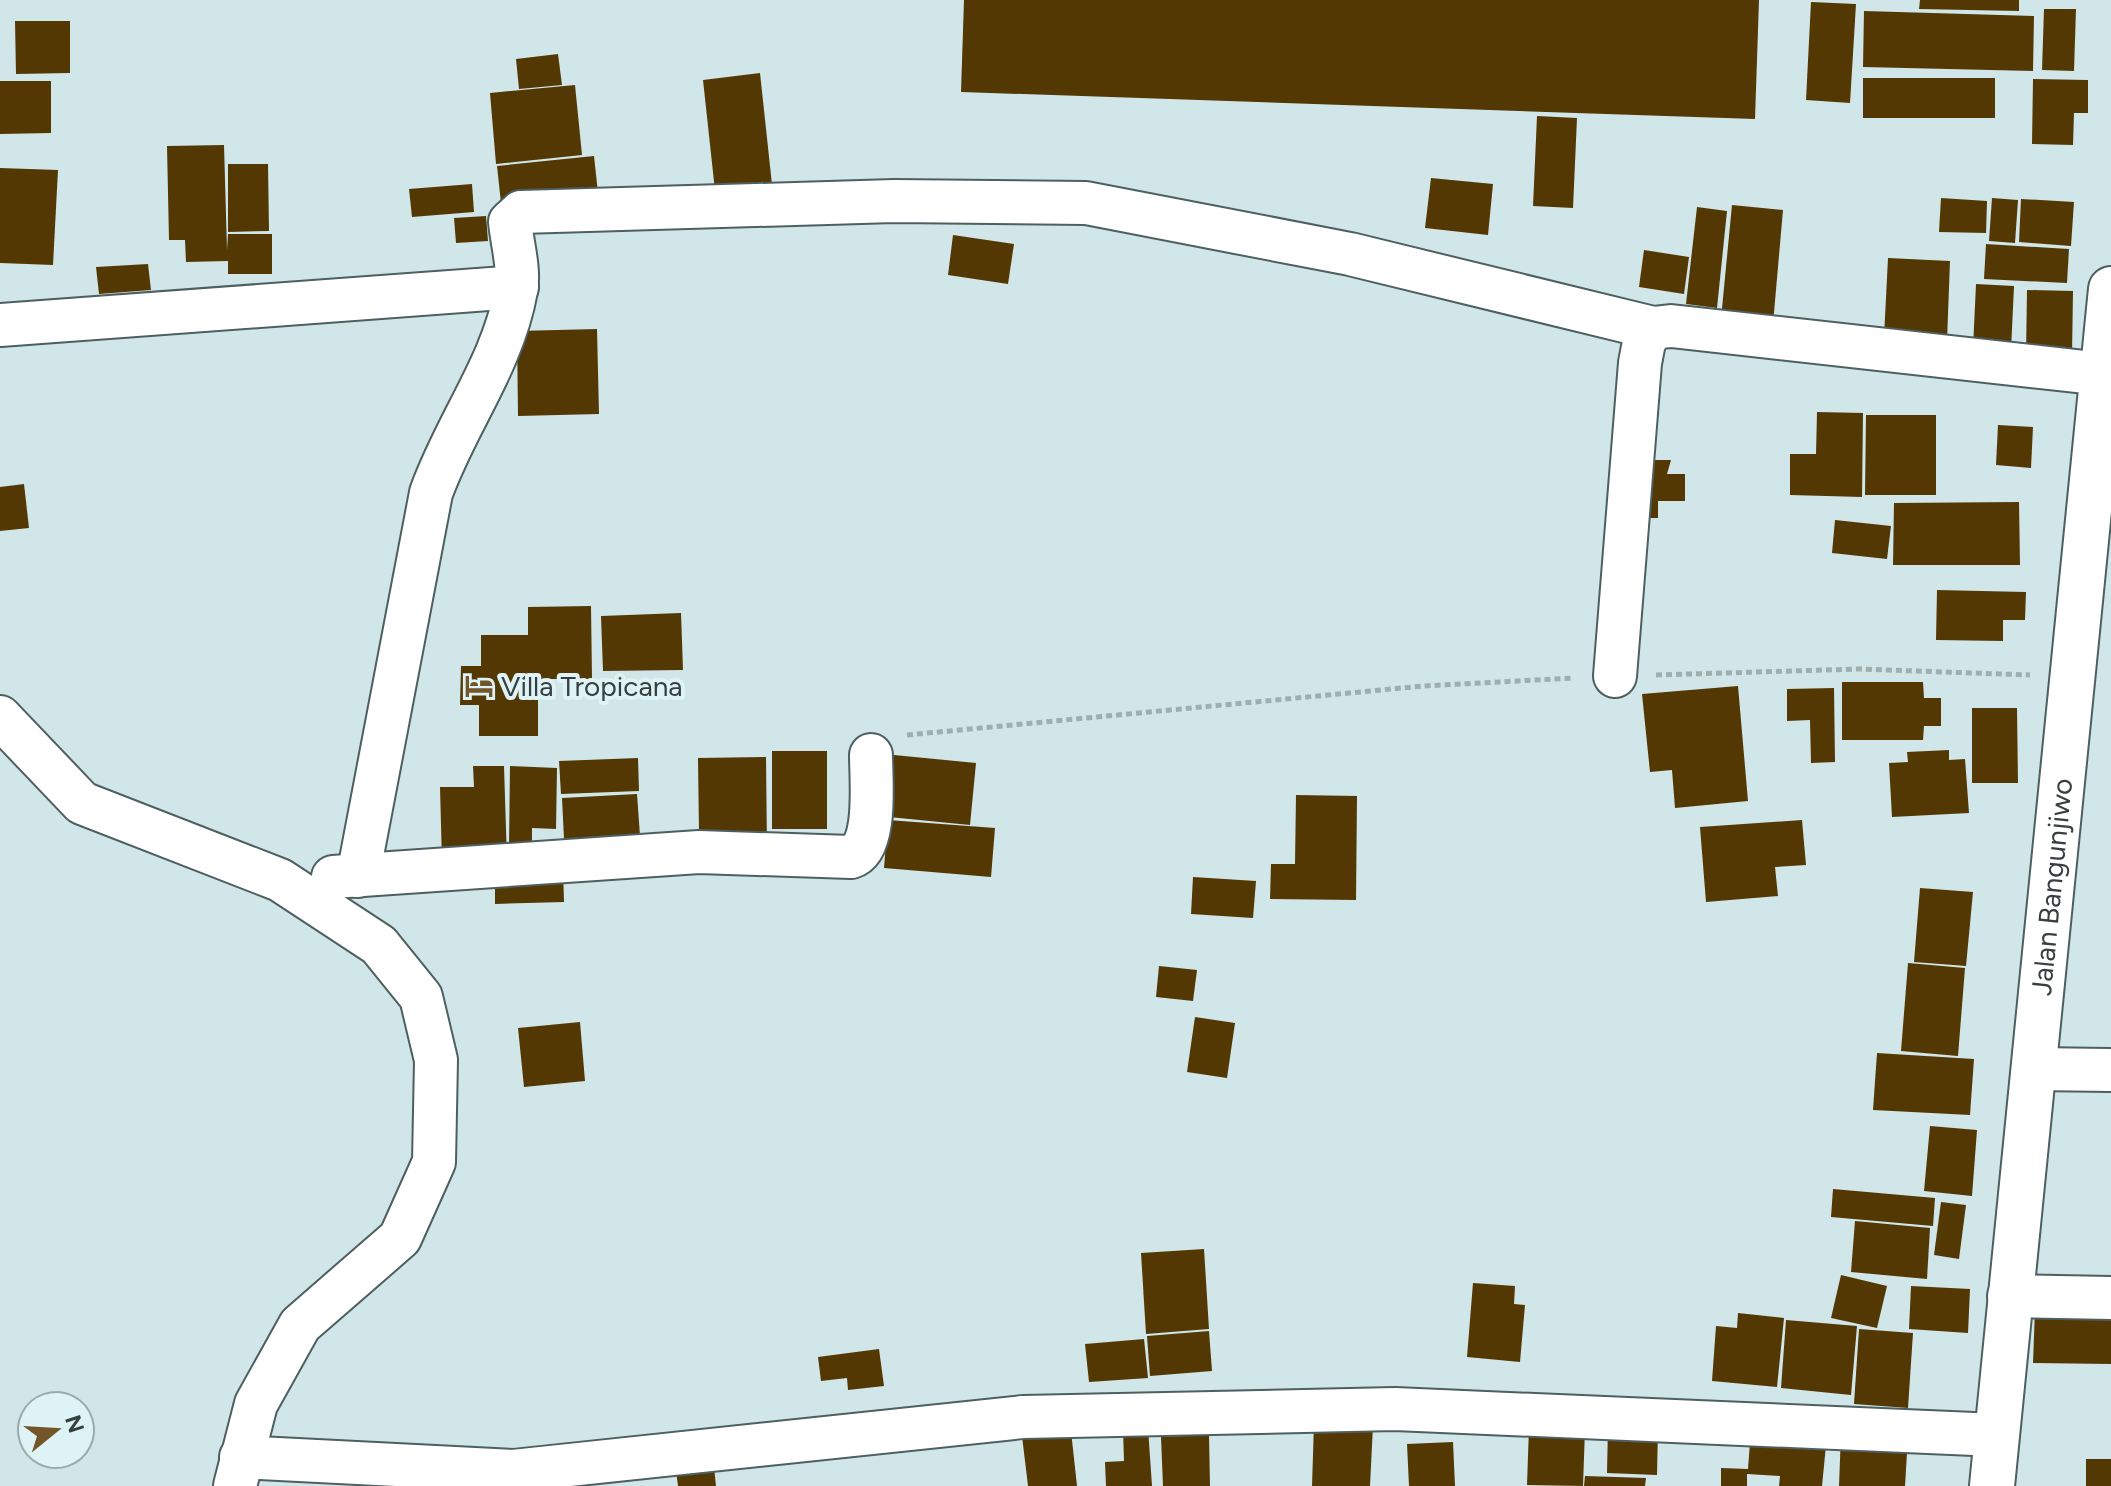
<svg xmlns="http://www.w3.org/2000/svg" width="2111" height="1486" font-family="Figtree,sans-serif">
<rect width="100%" height="100%" fill="#d1e6e8"/>
<g fill="#533804">
<path d="M964 0H1759L1755 119 961 92Z"/>
<path d="M1920 0H2019V11L1919 9Z"/>
<path d="M1811 2 1856 4 1850 103 1806 100Z"/>
<path d="M2044 9H2076L2074 71 2042 70Z"/>
<path d="M1864 11 2034 16 2033 71 1863 67Z"/>
<path d="M15 21H70V73L16 74Z"/>
<path d="M558 54 562 85 519 89 516 59Z"/>
<path d="M760 73 773 194 716 200 703 80Z"/>
<rect x="1863" y="78" width="132" height="40"/>
<path d="M2033 79 2088 80V113H2074L2073 145 2032 144Z"/>
<path d="M0 81H51V133L0 134Z"/>
<path d="M575 85 582 155 496 164 490 93Z"/>
<path d="M1537 116 1577 118 1573 208 1533 206Z"/>
<path d="M224 145 227 250 228 234H272V274H228V261L186 262 185 240H169L167 146Z"/>
<path d="M594 156 598 193 501 203 497 166Z"/>
<path d="M228 164H268L269 231 228 232Z"/>
<path d="M0 168 58 170 53 265 0 263Z"/>
<path d="M1431 178 1493 184 1488 235 1425 228Z"/>
<path d="M472 184 474 212 412 217 409 189Z"/>
<path d="M1941 198 1987 201 1986 233 1939 232Z"/>
<path d="M1992 198 2018 200 2015 243 1989 241Z"/>
<path d="M2021 199 2074 202 2071 246 2019 242Z"/>
<path d="M1732 205 1783 210 1773 324 1721 319Z"/>
<path d="M1697 207 1727 211 1717 308 1686 304Z"/>
<path d="M486 216 488 241 456 243 454 218Z"/>
<path d="M953 235 1014 244 1008 284 948 275Z"/>
<path d="M1986 244 2069 249 2067 283 1984 279Z"/>
<path d="M1644 250 1689 257 1684 294 1639 287Z"/>
<path d="M1888 258 1950 261 1947 341 1884 337Z"/>
<path d="M148 264 151 290 99 294 96 267Z"/>
<path d="M1976 284 2014 286 2011 350 1973 348Z"/>
<path d="M2027 290 2073 291 2072 355 2026 354Z"/>
<path d="M597 329 599 414 518 416 517 331Z"/>
<path d="M1817 412 1863 413 1862 497 1790 495V454H1816Z"/>
<path d="M1866 415H1936V495H1865Z"/>
<path d="M1998 425 2033 427 2031 468 1996 465Z"/>
<path d="M1635 460H1671L1667 474H1685V501H1658V518H1636Z"/>
<path d="M24 484 29 528 0 531V487Z"/>
<path d="M2019 502 2020 565H1893L1894 503Z"/>
<path d="M1835 520 1891 526 1887 559 1832 553Z"/>
<path d="M1937 590 2026 592 2025 620H2003V641L1936 640Z"/>
<path d="M591 606 592 679H538V736H479V705H460L461 666H481V635H528V607Z"/>
<path d="M681 613 683 670 603 671 601 616Z"/>
<path d="M1842 682H1923L1924 698H1941V726H1924L1923 740H1842Z"/>
<path d="M1738 686 1748 801 1675 808 1672 770 1650 772 1642 694Z"/>
<path d="M1834 688 1835 762 1811 763 1810 720 1787 721V689Z"/>
<path d="M1972 708H2017L2018 783H1972Z"/>
<path d="M1949 750V760L1965 759 1969 813 1892 817 1889 763 1908 762 1907 752Z"/>
<rect x="772" y="751" width="55" height="78"/>
<path d="M894 755 976 763 970 825 889 817Z"/>
<path d="M766 757 767 850 732 851 731 832H699L698 758Z"/>
<path d="M638 758 639 791 561 794 559 761Z"/>
<path d="M473 766H504L507 861 442 862 440 787H474Z"/>
<path d="M510 766 557 768 556 829 532 828V846H509Z"/>
<path d="M637 794 640 836 564 839 562 798Z"/>
<path d="M1296 795 1357 796 1356 900 1270 899 1271 864H1295Z"/>
<path d="M888 820 995 828 991 877 884 868Z"/>
<path d="M1802 820 1806 865 1775 867 1778 896 1706 902 1700 827Z"/>
<path d="M563 870 564 902 495 904V871Z"/>
<path d="M1193 877 1256 881 1253 918 1191 914Z"/>
<path d="M1920 888 1973 892 1966 966 1914 962Z"/>
<path d="M1908 963 1965 968 1958 1056 1901 1051Z"/>
<path d="M1159 966 1197 970 1193 1001 1156 997Z"/>
<path d="M1195 1017 1235 1023 1227 1078 1187 1072Z"/>
<path d="M580 1022 585 1081 524 1087 518 1028Z"/>
<path d="M1877 1053 1974 1059 1970 1115 1873 1110Z"/>
<path d="M1930 1126 1977 1130 1972 1196 1924 1191Z"/>
<path d="M1833 1189 1935 1198 1933 1226 1831 1217Z"/>
<path d="M1941 1202 1966 1205 1959 1259 1934 1255Z"/>
<path d="M1855 1221 1930 1228 1927 1279 1851 1272Z"/>
<path d="M1204 1249 1209 1329 1146 1334 1141 1253Z"/>
<path d="M1841 1275 1887 1286 1877 1328 1831 1318Z"/>
<path d="M1473 1283 1515 1286 1514 1304 1525 1305 1520 1362 1467 1357Z"/>
<path d="M1911 1286 1970 1289 1968 1333 1909 1329Z"/>
<path d="M2035 1309 2111 1310V1364L2033 1363Z"/>
<path d="M1738 1313 1784 1318 1777 1387 1712 1381 1716 1326 1737 1328Z"/>
<path d="M1786 1320 1857 1326 1851 1395 1781 1388Z"/>
<path d="M1859 1329 1913 1333 1908 1408 1854 1404Z"/>
<path d="M1209 1331 1212 1371 1150 1376 1147 1336Z"/>
<path d="M1144 1339 1148 1378 1089 1382 1085 1344Z"/>
<path d="M879 1349 884 1386 848 1390 847 1378 821 1381 818 1357Z"/>
<path d="M1314 1422 1373 1425 1370 1486H1312Z"/>
<path d="M1608 1426 1658 1427 1657 1475 1607 1473Z"/>
<path d="M1529 1427 1585 1429 1583 1486 1527 1485Z"/>
<path d="M1148 1428 1152 1486H1106L1105 1462 1124 1461 1123 1429Z"/>
<path d="M1751 1429 1827 1435 1822 1486H1779L1780 1476 1747 1474V1486H1721V1468L1748 1469Z"/>
<path d="M1071 1431 1077 1486H1028L1022 1436Z"/>
<path d="M1841 1433 1908 1436 1905 1486H1839Z"/>
<path d="M1209 1435 1210 1486H1163L1161 1437Z"/>
<path d="M1453 1442 1455 1486H1409L1407 1444Z"/>
<path d="M713 1458 716 1486H678L675 1463Z"/>
<rect x="2086" y="1459" width="25" height="27"/>
<path d="M1585 1476 1646 1478 1645 1486H1584Z"/>
</g>
<g fill="none" stroke-linecap="round" stroke-linejoin="round">
<defs>
<g id="street">
<path d="M0 325 517 287"/>
<path d="M1615 676 1640 363 1644 342 1653 328 1671 326 2103 374"/>
<path d="M0 717 82 803 280 880 379 945 421 997 436 1060 434 1162 400 1238 300 1325 256 1404 235 1486"/>
<path d="M358 876 431 493C456 423 503 364 516 290 520 270 512 243 510 222L521 212 894 201 1086 203 1350 254 1653 328"/>
<path d="M333 877 699 852 851 857C878 849 871 780 871 755"/>
<path d="M2033 1069 2111 1070"/>
<path d="M2009 1296 2111 1298"/>
<path d="M241 1457 513 1471 1023 1417 1395 1409 1997 1435"/>
</g>
<g id="secondary">
<path id="s1" d="M1992 1486 2111 289"/>
</g>
</defs>
<use href="#street" stroke="#4d5f60" stroke-width="46"/>
<use href="#secondary" stroke="#4d5f60" stroke-width="48"/>
<g stroke="#9eafb0" stroke-width="5" stroke-dasharray="6 4" stroke-linecap="butt">
<path d="M1656 675 1859 669 2030 675"/>
<path d="M907 735 1423 686 1574 678"/>
</g>
<use href="#street" stroke="#fff" stroke-width="42"/>
<use href="#secondary" stroke="#fff" stroke-width="44"/>
</g>
<defs>
<symbol id="hotel-bare" viewBox="-9 -9 18 18"><path d="M-6-4.5h1.5V1H6V5H4.5V3h-9V5H-6ZM-4 0a1.8 1.8 0 1 1 3.6 0ZM.5 0V-2.5h3Q6-2.5 6 0Z" fill="#725629" stroke="#def3f5" stroke-width="2.5" paint-order="stroke"/></symbol>
</defs>
<g fill-rule="evenodd">
<use href="#hotel-bare" x="459" y="666" width="40" height="40"/>
</g>
<g text-anchor="middle" stroke-width="8" stroke-linejoin="round" paint-order="stroke">
<g font-size="28" fill="#373f40" stroke="#def3f5" text-anchor="start">
<text x="501" y="696">Villa Tropicana</text>
</g>
<g font-size="28" fill="#373f40" stroke="#def3f5">
<text dy="10" stroke="none"><textPath href="#s1" startOffset="602">Jalan Bangunjiwo</textPath></text>
</g>
</g>
<g transform="translate(56 1430) rotate(72)"><circle r="38" fill="#def3f5" stroke="#9babad" stroke-width="2"/>
<path d="M0-6L14 30L0 20L-14 30Z" fill="#725629"/>
<text y="-12" font-size="22" font-weight="bold" text-anchor="middle" fill="#373f40">N</text>
</g>
</svg>
